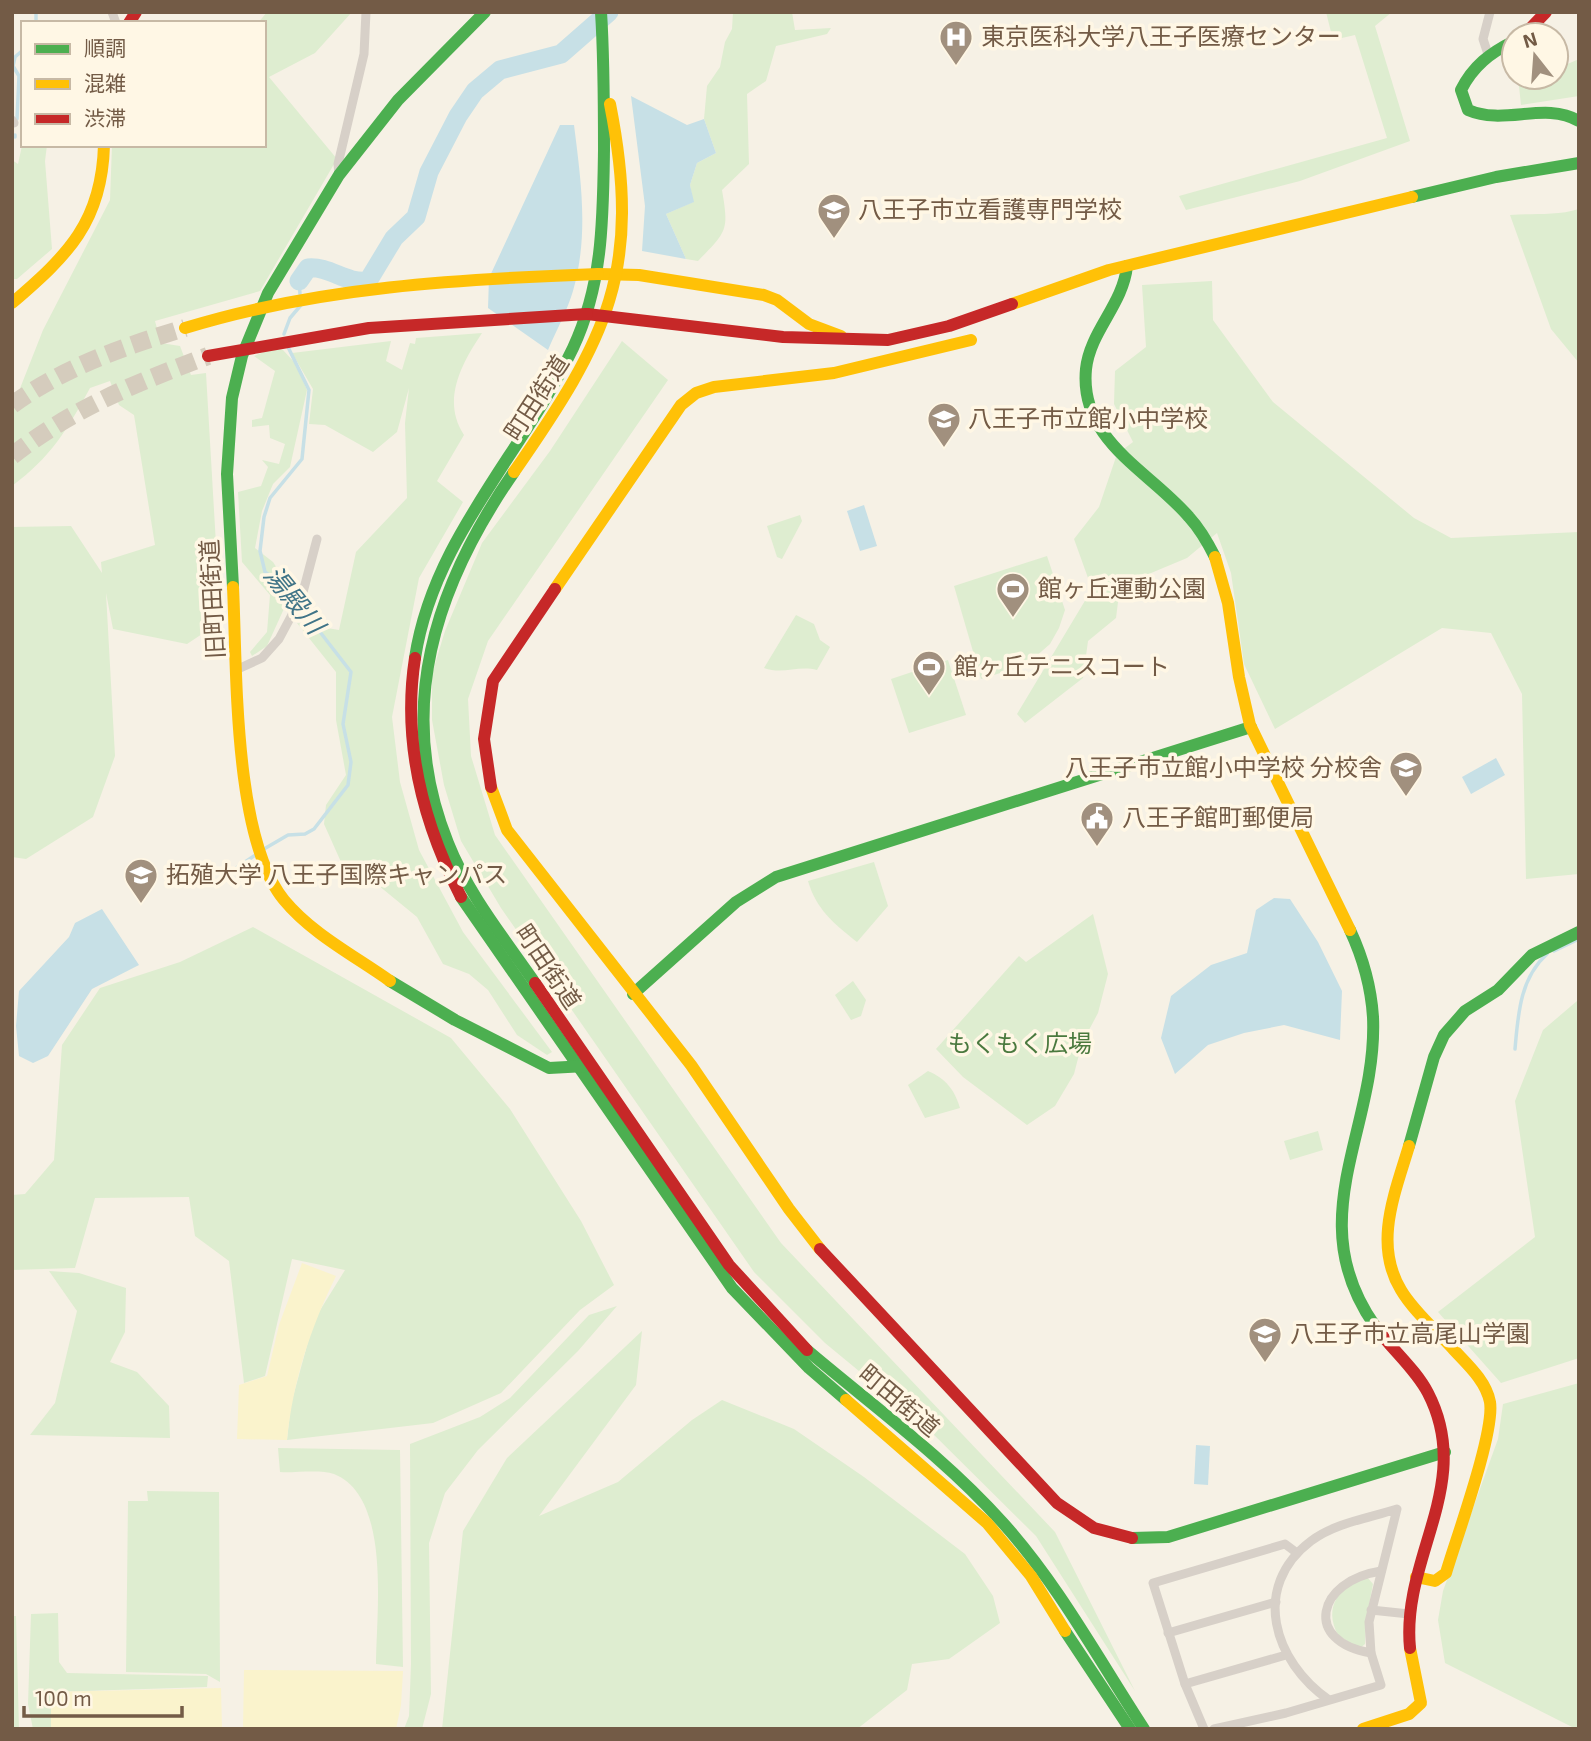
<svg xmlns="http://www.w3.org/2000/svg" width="1591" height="1741" font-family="'Exo 2','Noto Sans JP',sans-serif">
<rect width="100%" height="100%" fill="#f6f1e5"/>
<g fill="#deedd0">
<path d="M267 12H352L315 53 269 77 337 159 260 291 155 321 161 343 180 346 191 375 206 373 220 613 208 630 187 644 113 629 106 593 115 756 93 817 26 859 12 857V527L71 526 102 573 101 562 155 545 134 415 119 405 110 381 90 388C67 430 51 457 12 486V398L17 396 43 330 110 200 112 145H264V23H258Z"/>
<path d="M733 12H792L795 30 831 28 827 34 776 46 766 81 747 94 749 164 722 190C729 231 727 231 698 261L686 259 666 214 693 202 690 185 697 163 716 153 704 119 707 86 720 67 725 42 732 29Z"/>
<path d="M1326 12H1392L1375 26 1410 141 1300 181 1186 210 1179 196 1387 138 1355 35 1333 40Z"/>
<path d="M1579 59V96L1521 105 1519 86 1539 77H1556V69Z"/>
<path d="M23 141V145H47L45 161 52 249 17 279H12V160L18 164Z"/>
<path d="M1579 209V363L1551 329 1510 215C1534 213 1556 216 1579 209Z"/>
<path d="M1212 281 1213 320 1273 402 1414 518 1451 538 1579 532V874L1526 879 1522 694 1491 633 1442 628 1275 729 1244 664 1231 573 1217 533 1187 558 1120 586 1116 618 1088 641 1083 678 1025 723 1017 714 1092 589 1074 539 1099 507 1117 454 1133 442 1114 404 1115 371 1146 347 1142 285Z"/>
<path d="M482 333C462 363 441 400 464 435L437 481 463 502 419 578 392 717 400 782 419 850 463 932 552 1052 547 1055 517 1035 488 990 469 974 443 964 417 917 362 872 341 862 324 824 326 805 346 775 336 720V672L297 623 339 630 356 552 407 498 405 423 409 388 397 432 373 452 325 425 309 424 313 389 292 353 391 341 386 361 402 370 410 343 415 344 416 338Z"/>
<path d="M622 341 668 380 488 641 468 699 471 756 495 835 781 1243 1055 1532 1135 1691 1036 1536 922 1423 825 1343 754 1272 501 908 461 841 444 785 432 720V674L445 631 482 543 550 451Z"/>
<path d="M274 348 283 350 296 364 307 390 290 467 273 484 262 511 255 548 273 562 292 591 267 646 252 656 250 652 267 632 270 595 242 562 238 492 261 486 268 467 262 460 279 464 285 444 270 438 269 425 252 427V420L262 418 275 371 254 356Z"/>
<path d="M800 515 802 521 782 559 777 557 767 526Z"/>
<path d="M1047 556 1065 610 1059 628 1050 644 1026 665 981 679 954 586Z"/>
<path d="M796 615 814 624 820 640 830 647 817 670C798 665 783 675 764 668Z"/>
<path d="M948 660 966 715 909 733 891 679Z"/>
<path d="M874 862 888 906 857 942C834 924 816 909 808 881Z"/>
<path d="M1093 914 1108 974 1098 1013 1082 1043 1074 1074 1055 1106 1027 1125 963 1077 936 1049 1019 956 1026 962Z"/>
<path d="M253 927 451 1038 510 1109 581 1221 614 1285 580 1310 501 1393 433 1423 287 1440 291 1404 314 1320 345 1270 292 1259 265 1376 244 1383 229 1261 195 1236 189 1197 95 1198 75 1268 12 1270V1195L25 1194 54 1160 62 1045 100 988 180 962Z"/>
<path d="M853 981 866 1000 861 1016 851 1020 835 995Z"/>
<path d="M1577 1001 1579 1358 1501 1383 1438 1312 1535 1237 1515 1101 1543 1030Z"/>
<path d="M928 1071C946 1079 954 1089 960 1108L925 1118 908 1085Z"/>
<path d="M1318 1131 1323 1150 1290 1160 1284 1141Z"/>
<path d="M49 1271 79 1273 126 1288 125 1332 110 1362 137 1372 169 1406 170 1438 30 1435 55 1403 77 1311Z"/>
<path d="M617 1306 578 1351 478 1450 445 1493 429 1543 431 1694 422 1729H404L409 1716 411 1664 410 1444 480 1417 510 1398 589 1315Z"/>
<path d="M642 1331 636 1385 539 1516 618 1482 692 1420 722 1400 794 1429 864 1477 965 1554 993 1596 1000 1623 949 1659 912 1664 907 1690 857 1729H442L463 1531 507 1458Z"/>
<path d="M1579 1383V1729H1576L1445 1663 1438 1620 1443 1591 1498 1439 1503 1404Z"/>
<path d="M278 1448 400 1450 403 1667 376 1664C376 1614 392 1497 334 1474 320 1469 295 1473 280 1472Z"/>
<path d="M147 1491 219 1492 220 1682 206 1674 126 1672 128 1501H148Z"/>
<path d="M1367 1577 1373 1584 1366 1621 1365 1644 1359 1649 1338 1635C1323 1607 1339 1586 1367 1577Z"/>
<path d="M58 1613 59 1662 67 1673 208 1676 207 1687 52 1692 51 1729H33L28 1704 31 1614Z"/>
<path d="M12 1616H16L19 1729H12Z"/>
</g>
<g fill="#faf3cc">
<path d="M302 1263 336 1276C310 1329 293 1381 287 1440L237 1439 239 1385 267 1376 279 1325Z"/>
<path d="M244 1670 403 1671 401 1705 396 1729H243Z"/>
<path d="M221 1688 222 1729H51V1692Z"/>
</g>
<g fill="#c7e0e6">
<path d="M631 96 687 125 704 119 716 153 697 163 690 185 694 202 666 214 686 259 642 251 645 206Z"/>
<path d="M560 125H574C581 181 589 235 573 291 567 311 556 331 548 350L488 308 489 278Z"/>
<path d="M864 505 877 546 860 551 847 511Z"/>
<path d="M1496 758 1505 775 1471 794 1462 777Z"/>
<path d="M1274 898 1290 899 1318 942 1342 991 1340 1040 1284 1025 1244 1033 1208 1045 1175 1074 1161 1038 1171 996 1211 965 1247 953 1256 910Z"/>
<path d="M102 909 139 965 92 989 48 1056 33 1063 19 1056 16 1026 19 991 69 937 75 923Z"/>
<path d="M1196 1445 1210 1446 1208 1485 1194 1484Z"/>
</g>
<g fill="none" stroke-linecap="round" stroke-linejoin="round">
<g stroke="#c7e0e6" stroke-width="3.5">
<path d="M36 23V12"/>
<path d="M17 119 19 76 13 66 15 57 23 50"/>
<path d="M15 137V135"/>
<path d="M299 281 300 294"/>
<path d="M284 334 290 318 301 305"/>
<path d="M264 849 288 835 305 834 314 829 348 785 351 762 343 724 351 672 286 588 265 572 260 551 264 517 270 498 302 459 309 390 287 345"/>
<path d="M236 868 257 854"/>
<path d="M1554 951 1579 939"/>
<path d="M1515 1049C1518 1015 1520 978 1547 954"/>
</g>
<path stroke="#c7e0e6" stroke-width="19" d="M299 281 308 268C330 266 346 284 368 281L394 238 416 217 429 172 458 116 475 91 500 70 561 54 609 12"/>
<g stroke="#d5ccbd" stroke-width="18" stroke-dasharray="18 9" stroke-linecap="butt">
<path d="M12 405C64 367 125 346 185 328"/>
<path d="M12 456C71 409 138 382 208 356"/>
</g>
<g stroke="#d7d0c8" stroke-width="9">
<path d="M112 12 116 23"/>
<path d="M1488 54 1483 39 1490 12"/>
<path d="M12 120 14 123"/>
<path d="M339 175 338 164 364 54 366 12"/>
<path d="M238 669 262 658 279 639 302 596 317 539"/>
<path d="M1371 1610 1409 1614"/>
<path d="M1168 1633 1276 1602"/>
<path d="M1371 1653C1303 1642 1316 1581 1381 1571"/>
<path d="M1185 1684 1286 1655"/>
<path d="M1204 1729 1185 1684 1153 1583 1285 1544 1297 1553"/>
<path d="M1214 1729 1286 1713 1381 1685 1371 1653 1369 1622 1397 1509C1369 1518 1335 1523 1311 1541 1250 1587 1274 1662 1329 1700"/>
</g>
<g stroke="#4caf50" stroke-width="12">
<path d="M1514 41C1490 53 1473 66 1461 90L1468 110C1505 126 1544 101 1579 121"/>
<path d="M1412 197 1496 177 1579 163"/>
<path d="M1127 266C1123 305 1090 331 1086 369 1079 441 1150 471 1189 517 1200 529 1208 543 1215 557"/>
<path d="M514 472C435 586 394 709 448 843 468 894 504 938 535 983"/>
<path d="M233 587 227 474 232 398 242 356 268 293 339 175 398 100 485 12"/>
<path d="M415 658C433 539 523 453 573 348 603 284 603 219 604 150 604 104 604 58 601 12"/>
<path d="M461 897 732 1288 809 1368 846 1400"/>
<path d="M1350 930C1363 958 1371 986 1373 1017 1378 1129 1299 1218 1375 1326"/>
<path d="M390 981 455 1020 549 1068 586 1066"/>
<path d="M633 994 736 902 776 877 1251 727"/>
<path d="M1409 1146 1434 1057 1444 1035 1465 1011 1498 990 1532 955 1579 932"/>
<path d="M807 1350C873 1406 945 1458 1003 1523 1058 1584 1099 1660 1144 1729"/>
<path d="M1132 1538 1168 1537 1445 1452"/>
<path d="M1065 1631 1130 1729"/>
</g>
<g stroke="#ffc107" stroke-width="12">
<path d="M598 274 639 275 764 295 777 300 809 324 841 336"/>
<path d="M12 303C68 255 102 222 104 145"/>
<path d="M1012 304 1109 270 1412 197"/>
<path d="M185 328C318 287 459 279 598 274"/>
<path d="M514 472C607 338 643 271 610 104"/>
<path d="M1215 557 1228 603 1239 677 1250 725 1350 930"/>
<path d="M233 587C237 668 233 838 284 900 312 934 355 956 390 981"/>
<path d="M555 589 681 405 696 393 714 387 834 373 971 340"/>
<path d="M491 787 507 830 691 1065 789 1209 820 1249"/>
<path d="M1409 1146C1395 1193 1373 1244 1401 1290 1414 1312 1437 1331 1454 1350 1468 1365 1486 1381 1490 1402 1495 1432 1456 1539 1446 1573L1435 1581 1416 1577"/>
<path d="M846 1400 987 1523 1031 1576 1065 1631"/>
<path d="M1363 1729 1409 1714 1421 1703 1410 1648"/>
</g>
<g stroke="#c62828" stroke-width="12">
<path d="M129 23 136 12"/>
<path d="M1524 35 1546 12"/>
<path d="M587 314 783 337 888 340 949 326 1012 304"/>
<path d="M208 356 369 328 587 314"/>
<path d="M415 658C402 742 423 823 461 897"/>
<path d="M491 787 484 739 493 681 555 589"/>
<path d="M535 983 729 1265 807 1350"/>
<path d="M820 1249 1057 1503 1094 1528 1132 1538"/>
<path d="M1375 1326C1391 1349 1415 1368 1428 1393 1475 1484 1401 1557 1410 1648"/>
</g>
</g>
<defs>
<symbol id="hospital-pin" viewBox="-11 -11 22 30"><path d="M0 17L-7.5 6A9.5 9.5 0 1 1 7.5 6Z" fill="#a1907e" stroke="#fff7e5"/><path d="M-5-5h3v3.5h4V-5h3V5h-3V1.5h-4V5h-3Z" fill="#fff"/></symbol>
<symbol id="university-pin" viewBox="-11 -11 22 30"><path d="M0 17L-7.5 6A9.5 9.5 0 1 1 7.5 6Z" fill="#a1907e" stroke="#fff7e5"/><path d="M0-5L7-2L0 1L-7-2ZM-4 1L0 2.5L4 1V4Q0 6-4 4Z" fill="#fff"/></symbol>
<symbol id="school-pin" viewBox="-11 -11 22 30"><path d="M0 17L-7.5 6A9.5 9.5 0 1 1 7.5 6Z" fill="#a1907e" stroke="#fff7e5"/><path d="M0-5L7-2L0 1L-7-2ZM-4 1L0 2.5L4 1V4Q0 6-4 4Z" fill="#fff"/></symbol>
<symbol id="stadium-pin" viewBox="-11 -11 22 30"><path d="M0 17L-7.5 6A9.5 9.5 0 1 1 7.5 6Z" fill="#a1907e" stroke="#fff7e5"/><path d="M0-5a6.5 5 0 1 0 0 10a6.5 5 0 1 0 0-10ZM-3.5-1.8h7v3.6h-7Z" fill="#fff"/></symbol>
<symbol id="civic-pin" viewBox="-11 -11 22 30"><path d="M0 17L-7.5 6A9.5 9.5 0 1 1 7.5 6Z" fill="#a1907e" stroke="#fff7e5"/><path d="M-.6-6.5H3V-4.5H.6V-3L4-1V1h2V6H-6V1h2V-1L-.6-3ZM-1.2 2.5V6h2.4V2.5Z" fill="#fff"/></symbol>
</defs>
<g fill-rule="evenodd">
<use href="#hospital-pin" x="937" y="18" width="38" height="52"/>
<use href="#university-pin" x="815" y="191" width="38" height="52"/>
<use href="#school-pin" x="925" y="400" width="38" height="52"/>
<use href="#stadium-pin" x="994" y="570" width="38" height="52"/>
<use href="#stadium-pin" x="910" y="648" width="38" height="52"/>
<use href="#school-pin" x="1387" y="749" width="38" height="52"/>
<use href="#civic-pin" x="1078" y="799" width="38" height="52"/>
<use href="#university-pin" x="122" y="856" width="38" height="52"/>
<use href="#school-pin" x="1246" y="1315" width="38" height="52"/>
</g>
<g text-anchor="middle" stroke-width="7" stroke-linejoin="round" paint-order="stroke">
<g font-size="24" fill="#735b46" stroke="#fff7e5" text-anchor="start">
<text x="981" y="45">東京医科大学八王子医療センター</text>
<text x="858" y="218">八王子市立看護専門学校</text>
<text x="968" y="427">八王子市立館小中学校</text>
<text x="1038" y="597">館ヶ丘運動公園</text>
<text x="954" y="675">館ヶ丘テニスコート</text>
<text x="1382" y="776" text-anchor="end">八王子市立館小中学校 分校舎</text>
<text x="1122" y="826">八王子館町郵便局</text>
<text x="166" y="883">拓殖大学 八王子国際キャンパス</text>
<text x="1290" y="1342">八王子市立高尾山学園</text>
</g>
<g font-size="24" fill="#735b46" stroke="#fff7e5">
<text transform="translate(537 398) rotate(-57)" y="8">町田街道</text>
<text transform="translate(213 599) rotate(-93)" y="8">旧町田街道</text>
<text transform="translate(548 967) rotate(56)" y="8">町田街道</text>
<text transform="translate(899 1401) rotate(40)" y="8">町田街道</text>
</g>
<g font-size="24" fill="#4a793e" stroke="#fff7e5">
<text x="1020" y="1052">もくもく広場</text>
</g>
<g font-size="26" font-style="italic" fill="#407487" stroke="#fff7e5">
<text transform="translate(294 600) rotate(51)" y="9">湯殿川</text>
</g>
</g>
<rect width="1591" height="1741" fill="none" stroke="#735b46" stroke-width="28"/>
<rect x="21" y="21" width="245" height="126" fill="#fff7e5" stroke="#c7b9a5" stroke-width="2"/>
<rect x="35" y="44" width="35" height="10" fill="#4caf50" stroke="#c7b9a5" stroke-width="2"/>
<text x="84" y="56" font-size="21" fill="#735b46">順調</text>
<rect x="35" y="79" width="35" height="10" fill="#ffc107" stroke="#c7b9a5" stroke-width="2"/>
<text x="84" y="91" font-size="21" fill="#735b46">混雑</text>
<rect x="35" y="114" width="35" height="10" fill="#c62828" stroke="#c7b9a5" stroke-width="2"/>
<text x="84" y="126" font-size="21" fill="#735b46">渋滞</text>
<g transform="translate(1535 56) rotate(343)"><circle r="33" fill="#fff7e5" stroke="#c7b9a5" stroke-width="2"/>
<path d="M0-5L12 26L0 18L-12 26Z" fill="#a1907e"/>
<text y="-10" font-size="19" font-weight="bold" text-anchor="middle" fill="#735b46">N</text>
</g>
<path d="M24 1706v10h158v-10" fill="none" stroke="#735b46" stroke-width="3.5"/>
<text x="35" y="1706" font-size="21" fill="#735b46" stroke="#fff7e5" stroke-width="5" paint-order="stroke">100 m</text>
</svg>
